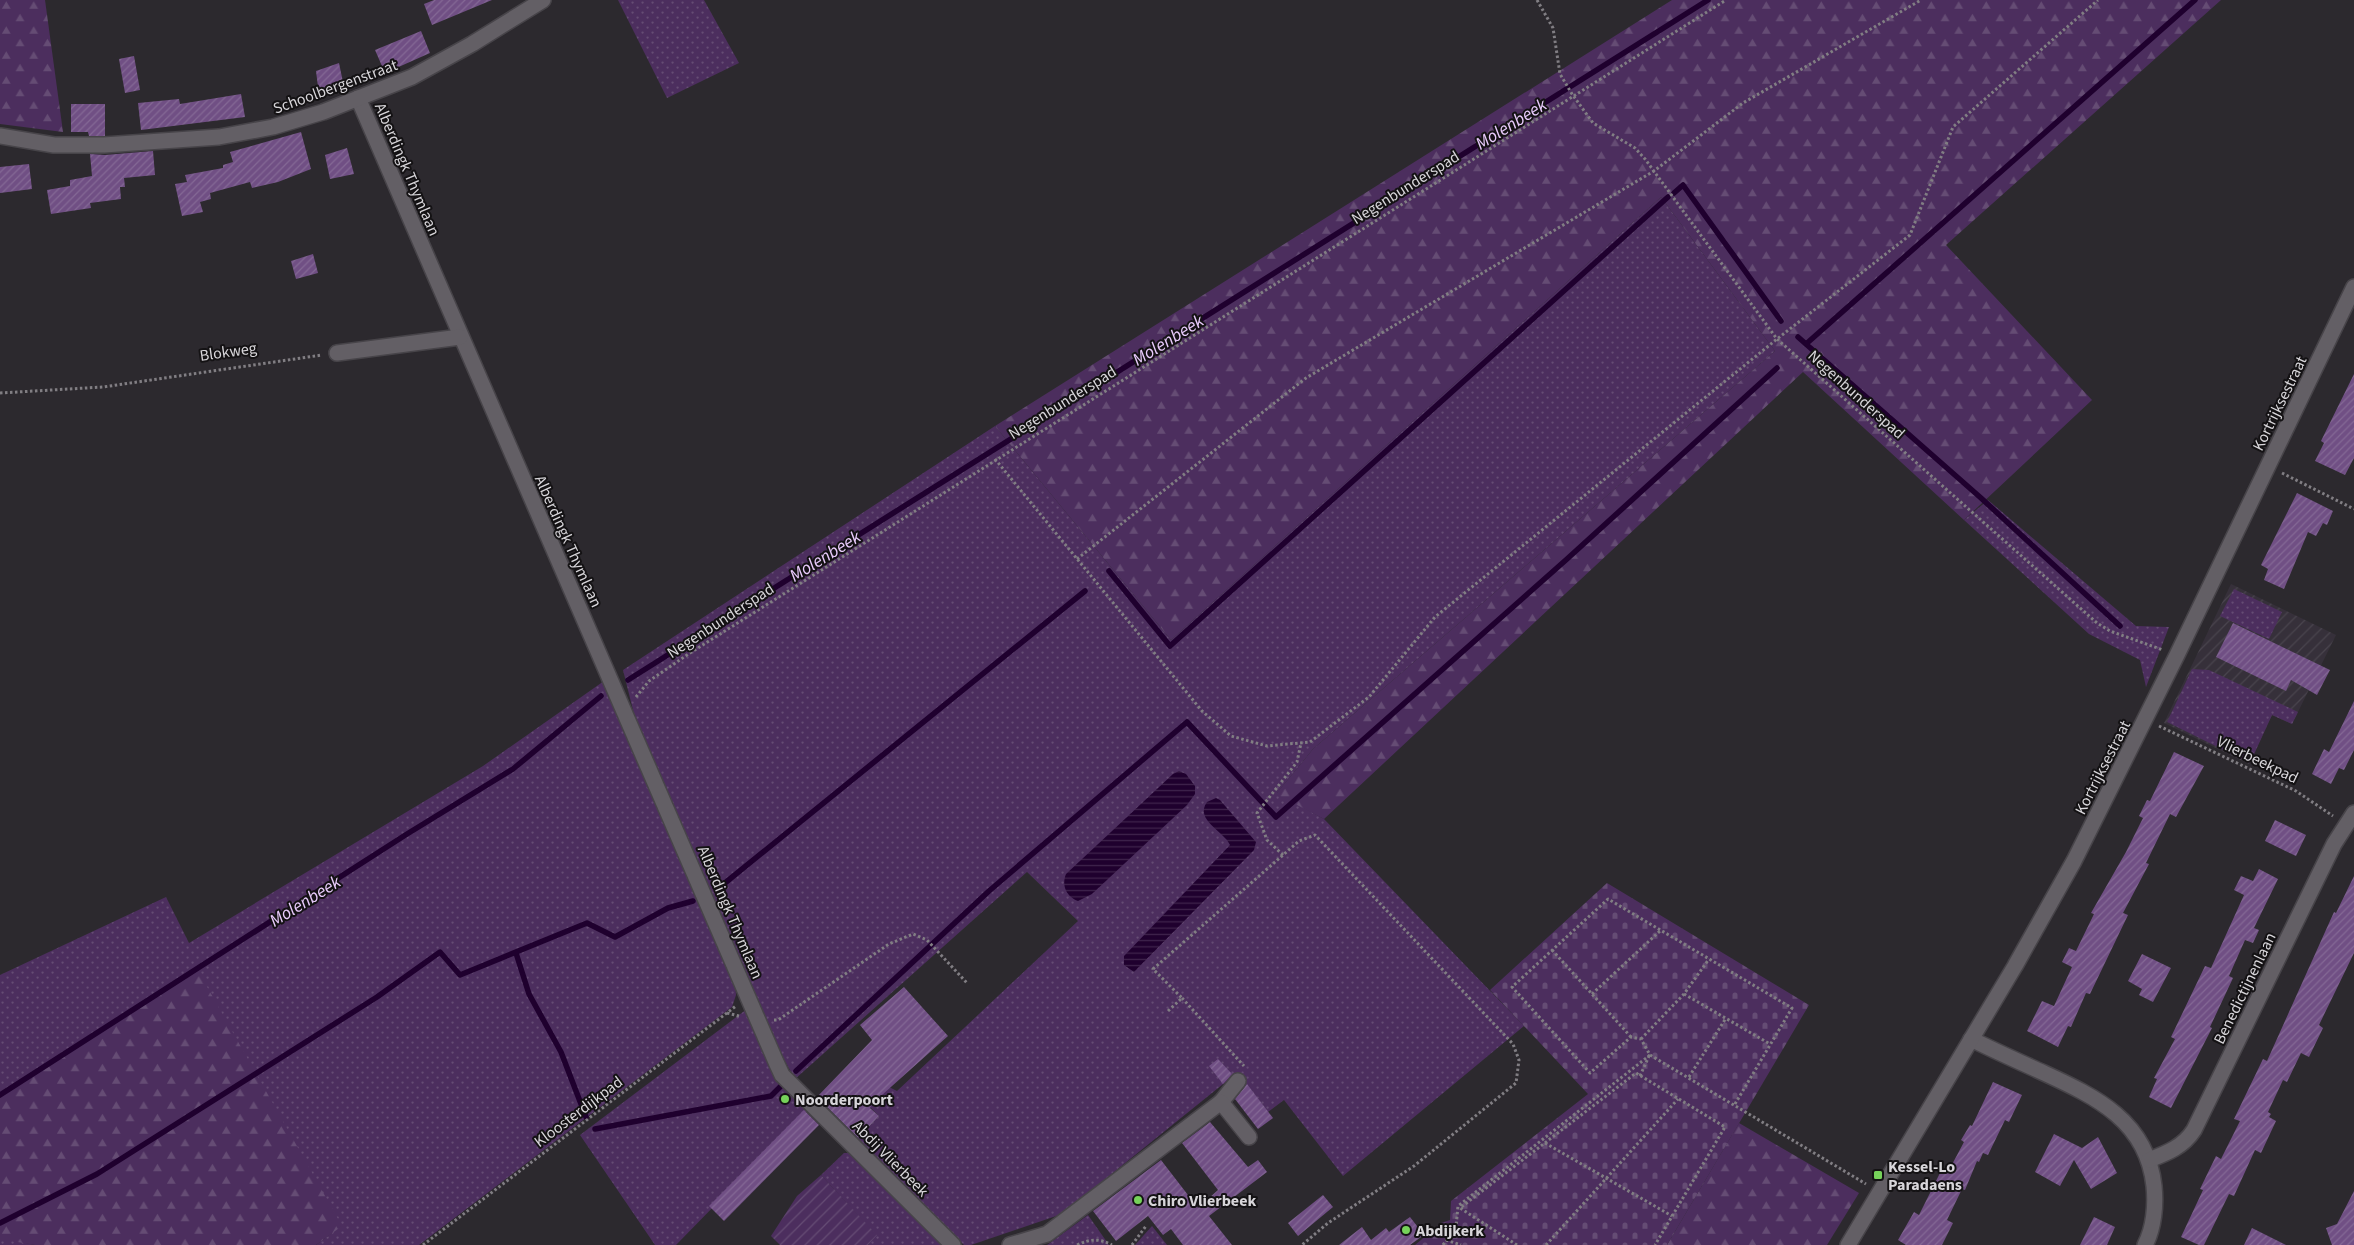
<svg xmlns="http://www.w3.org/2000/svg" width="2354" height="1245" font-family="'Source Sans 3',sans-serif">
<defs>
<pattern id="industrial-furrows" width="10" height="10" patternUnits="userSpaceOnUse" patternTransform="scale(1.25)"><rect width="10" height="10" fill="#36303a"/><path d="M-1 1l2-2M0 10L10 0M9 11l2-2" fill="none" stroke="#49444d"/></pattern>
<pattern id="grass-dots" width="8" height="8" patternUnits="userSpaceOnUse" patternTransform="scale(1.25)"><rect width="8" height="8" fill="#4c2e5e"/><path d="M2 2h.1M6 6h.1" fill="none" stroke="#654c74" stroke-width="1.8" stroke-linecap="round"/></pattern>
<pattern id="forest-firs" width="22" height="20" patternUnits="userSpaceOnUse" patternTransform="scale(1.25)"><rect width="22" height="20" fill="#4c2e5e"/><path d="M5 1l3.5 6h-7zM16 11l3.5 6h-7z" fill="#654c74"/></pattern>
<pattern id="cemetery-stones" width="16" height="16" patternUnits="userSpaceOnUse" patternTransform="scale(1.25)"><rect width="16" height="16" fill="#4c2e5e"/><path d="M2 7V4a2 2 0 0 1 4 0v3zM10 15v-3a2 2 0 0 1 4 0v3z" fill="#654c74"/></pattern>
<pattern id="garden-furrows" width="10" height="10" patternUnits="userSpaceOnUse" patternTransform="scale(1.25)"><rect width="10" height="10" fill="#4c2e5e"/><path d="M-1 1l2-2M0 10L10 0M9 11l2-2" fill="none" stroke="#654c74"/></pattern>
<pattern id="water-rules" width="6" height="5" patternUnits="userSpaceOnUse" patternTransform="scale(1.25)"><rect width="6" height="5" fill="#1f002e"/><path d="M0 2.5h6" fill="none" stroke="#3f244c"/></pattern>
<pattern id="building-hatch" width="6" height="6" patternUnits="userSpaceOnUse" patternTransform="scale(1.25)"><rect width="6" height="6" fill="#704f84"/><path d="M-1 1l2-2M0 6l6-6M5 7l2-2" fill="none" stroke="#846895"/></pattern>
</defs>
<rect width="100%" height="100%" fill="#2c292e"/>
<path fill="url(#industrial-furrows)" d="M2231 584 2336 635 2292 724 2272 715 2249 764 2164 723Z"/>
<g fill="url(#grass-dots)">
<path d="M618 0H704L739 63 667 98Z"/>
<path d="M1661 197 1775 351 1313 749 1277 793 1324 819 1524 1026 1343 1176 1284 1100 1268 1112 1247 1085 1244 1087 1233 1076 1062 1214 971 1245H964L857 1139 879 1116 867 1104 885 1085 897 1091 1078 921 1027 872 795 1079 777 1047 634 714 623 670 995 426 1171 640Z"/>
<path d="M1988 500 2136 626 2169 627 2146 687 2140 660 2089 634 1964 520Z"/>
<path d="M2234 589 2282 612 2269 639 2220 616Z"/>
<path d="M2192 669 2209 670 2298 712 2292 724 2272 715 2250 763 2167 722Z"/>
<path d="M604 681 735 982 736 995 732 1007 419 1245H316L341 1226 196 969 0 1095V975L166 897 189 943 483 766Z"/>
<path d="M747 1009 809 1109 676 1245H655L580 1135Z"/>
<path d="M844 1153H852L942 1245H868L876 1235 821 1175Z"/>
<path d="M1088 1215 1109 1245H1047Z"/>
<path d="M1152 1226 1167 1245H1135Z"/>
<path d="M3 1238 35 1245H0V1239Z"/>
</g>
<g fill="url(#forest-firs)">
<path d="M0 0H45L63 132 0 124Z"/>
<path d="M1672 0H2221L1946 245 2092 400 1964 520 1803 372 1324 819 1276 794 1313 749 1775 351 1661 197 1171 640 995 426Z"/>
<path d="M197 969 342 1226 316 1245H35L0 1239V1095Z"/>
<path d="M1739 1123 1859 1193 1827 1245H1667Z"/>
</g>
<path fill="url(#cemetery-stones)" d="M1607 883 1809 1005 1667 1245H1415L1441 1223 1450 1220 1451 1201 1588 1094 1490 990Z"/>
<path fill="url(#garden-furrows)" d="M821 1175 877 1235 868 1245H780L771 1236 797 1196Z"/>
<g fill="url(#water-rules)">
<path d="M1179 771 1186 774 1195 786V794L1187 805 1092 894 1078 901C1067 897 1061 886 1066 874L1173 774Z"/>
<path d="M1216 798 1220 800 1256 842 1254 850 1134 972 1124 965V956L1230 845C1224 831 1194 820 1207 802Z"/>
</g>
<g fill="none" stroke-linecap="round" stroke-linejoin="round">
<g stroke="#1f002e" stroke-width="5.5">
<path d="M1674 193 1683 185 1781 321"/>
<path d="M1798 337 1981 498 2120 626"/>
<path d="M1806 344 2195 0"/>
<path d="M1109 571 1170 646 1668 197"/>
<path d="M628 680 1708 0"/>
<path d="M720 887 1085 591"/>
<path d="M516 953 529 994 561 1052 586 1117"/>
<path d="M796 1071 989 891 1187 722 1276 817 1567 559 1777 368"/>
<path d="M0 1095 407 834 513 769 601 696"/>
<path d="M595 1129 771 1096 783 1084"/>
<path d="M0 1223 97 1174 377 997 440 952 460 975 587 923 615 937 668 908 693 901"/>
</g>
</g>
<g fill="url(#building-hatch)">
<path d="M434 0H492L432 25 424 4Z"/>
<path d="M421 31 430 53 385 73 375 50Z"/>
<path d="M134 56 140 90 125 93 119 59Z"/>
<path d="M339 63 344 87 319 95 316 71Z"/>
<path d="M241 94 245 117 141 130 138 103 179 99 180 104Z"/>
<path d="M71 104H105V136H89L88 132H71Z"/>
<path d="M301 132 311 169 278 182 252 188 250 182 210 193 211 199 200 202 203 212 182 216 175 184 187 182 185 175 223 168V165L233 162 230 152Z"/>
<path d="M347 148 354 174 330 179 325 155Z"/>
<path d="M153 151 155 175 124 178 125 187H120L121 199 90 203 91 208 51 214 47 190 70 186V180L92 176 90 154 105 155Z"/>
<path d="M29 164 32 189 0 193V167Z"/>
<path d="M313 254 318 273 296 279 291 261Z"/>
<path d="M2354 374V458L2345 475 2315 461 2324 443 2321 441Z"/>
<path d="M2297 493 2333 511 2327 525 2323 523 2316 536 2308 532 2284 589 2264 580 2268 569 2261 565Z"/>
<path d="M2233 623 2330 670 2317 695 2291 680 2286 691 2216 657Z"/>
<path d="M2354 701V750L2344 770 2339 768 2331 784 2312 774 2324 749 2329 752Z"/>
<path d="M2174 752 2204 766 2176 817 2170 814 2146 863 2149 864 2123 913 2128 915 2090 994 2086 993 2071 1027 2068 1026 2058 1047 2027 1031 2042 1001 2054 1006 2072 967 2062 962 2069 948 2076 951 2094 914 2091 913 2126 852 2143 818 2139 816 2147 800 2150 801Z"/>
<path d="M2275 820 2306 835 2296 856 2265 841Z"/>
<path d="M2259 869 2278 879 2254 928 2259 930 2253 943 2245 940 2229 976 2233 978 2210 1027 2212 1028 2171 1108 2149 1097 2157 1079 2154 1078 2175 1039 2171 1037 2205 966 2211 968 2244 895 2234 890 2241 876 2253 881Z"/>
<path d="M2354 876V953L2319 1025 2323 1028 2309 1057 2301 1053 2287 1082 2283 1080 2268 1112 2271 1114 2269 1117 2276 1121 2261 1153 2255 1150 2234 1196 2229 1194 2204 1245H2199L2181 1237 2203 1190 2200 1189 2216 1156 2221 1159 2240 1121 2234 1119 2263 1059 2267 1061 2334 912 2336 913Z"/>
<path d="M2142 954 2171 968 2153 1002 2139 995 2142 989 2128 981Z"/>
<path d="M904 987 948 1036 873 1103 870 1108 879 1116 858 1138 817 1097 872 1040 860 1025Z"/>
<path d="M1218 1059 1232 1074 1223 1084 1209 1066Z"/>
<path d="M1993 1082 2022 1095 2009 1122 2005 1120 1988 1155 1983 1153 1979 1162 1977 1161 1965 1190 1962 1189 1947 1220 1953 1223 1942 1245H1906L1898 1240 1914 1212 1919 1215 1942 1169 1948 1172 1964 1142 1961 1140 1970 1125 1972 1126Z"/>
<path d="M1247 1084 1273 1118 1258 1129 1235 1099Z"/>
<path d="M804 1110 819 1125 724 1221 709 1206Z"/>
<path d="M1210 1122 1248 1167 1258 1160 1267 1172 1209 1216 1232 1245H1183L1171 1229 1163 1235 1148 1216 1116 1241 1093 1211 1161 1160 1198 1208 1218 1190 1182 1143Z"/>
<path d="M2054 1134 2082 1148 2098 1137 2117 1173 2091 1189 2074 1160 2060 1186 2035 1172Z"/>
<path d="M2354 1191V1245H2332L2326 1228 2337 1224Z"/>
<path d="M1323 1195 1333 1207 1298 1236 1288 1223Z"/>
<path d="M1410 1217 1424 1235 1410 1245H1339L1362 1227 1371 1240 1386 1228 1389 1232Z"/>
<path d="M2094 1217 2115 1227 2107 1245H2080Z"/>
<path d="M2252 1228 2286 1245H2244Z"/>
</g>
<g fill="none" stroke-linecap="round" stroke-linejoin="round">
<defs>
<g id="minor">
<path d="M358 98 776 1062 782 1075 953 1245"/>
<path d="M0 136 54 145H104L219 137 273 127 323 112 412 77 472 44 543 0"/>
<path d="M337 353 460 337"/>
<path d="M1971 1039C1995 1051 2020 1062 2044 1073 2096 1097 2147 1121 2154 1186 2156 1205 2154 1228 2145 1245"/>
<path d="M1221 1102 1238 1081"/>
<path d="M2149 1160C2167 1153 2183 1147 2194 1130L2334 844 2354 813"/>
<path d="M1010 1245 1047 1234 1221 1102 1249 1137"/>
<path d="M1848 1245 2015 966 2074 861 2177 655 2354 287"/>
</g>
</defs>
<use href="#minor" stroke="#474449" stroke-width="18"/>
<g stroke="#817e83" stroke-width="3" stroke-dasharray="2.5 2.5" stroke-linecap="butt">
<path d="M1537 0 1553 28 1560 74 1572 94 1593 123 1635 148 1645 159 1777 339 2097 623 2110 631 2163 650"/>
<path d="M0 393 103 387 322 355"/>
<path d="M995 459 1202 711 1231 736 1267 746 1310 742 1369 697 1435 617 1777 339 1910 235 1953 127 2098 0"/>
<path d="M2282 473 2354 509"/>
<path d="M1077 559 1306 378 1654 171 1743 103 1921 0"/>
<path d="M636 697 649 681 690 653 1726 0"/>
<path d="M2159 726 2296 791 2333 816"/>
<path d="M1283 855 1267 840 1257 813 1297 762 1301 743"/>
<path d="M1552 950 1631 1037"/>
<path d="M1592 994 1661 930"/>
<path d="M1684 994 1770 1044"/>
<path d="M1182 998 1244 1066"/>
<path d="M1168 1011 1182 998 1153 969 1299 841 1315 835 1513 1044 1519 1060 1516 1083 1414 1166 1328 1223 1302 1245"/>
<path d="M727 1013 739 1016"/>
<path d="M774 1020H778L889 944 913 934 927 940 967 983"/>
<path d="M1641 1039 1684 994 1709 959"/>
<path d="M1640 1076 1649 1056"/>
<path d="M1689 1077 1726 1018"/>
<path d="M1735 1104 1792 1008 1608 899 1512 987 1590 1073 1631 1037 1641 1039 1650 1055 1866 1184"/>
<path d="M1545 1143 1672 1216"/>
<path d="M1446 1240 1461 1245"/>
<path d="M423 1245 736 1006"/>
<path d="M1077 1245C1090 1239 1099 1238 1112 1245"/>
<path d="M1132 1245 1146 1226"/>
<path d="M1443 1245 1456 1227 1458 1206 1650 1055"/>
<path d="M1517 1245 1460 1208 1636 1073 1725 1127 1655 1245"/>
<path d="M1546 1245 1678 1099"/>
</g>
<use href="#minor" stroke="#635f65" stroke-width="15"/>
</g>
<g fill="#76d25a" stroke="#141214" stroke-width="2">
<circle cx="785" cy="1099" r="5"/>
<rect x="1873" y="1170" width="10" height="10" rx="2.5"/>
<circle cx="1138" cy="1200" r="5"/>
<circle cx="1406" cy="1230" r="5"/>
</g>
<g text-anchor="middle" stroke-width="4" stroke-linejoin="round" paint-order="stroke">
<g font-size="16" fill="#d8d6da" stroke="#141214">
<text transform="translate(335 86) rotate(-20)" y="6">Schoolbergenstraat</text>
<text transform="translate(408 169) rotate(67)" y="6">Alberdingk Thymlaan</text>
<text transform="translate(1405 187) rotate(-32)" y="6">Negenbunderspad</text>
<text transform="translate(228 351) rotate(-8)" y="6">Blokweg</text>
<text transform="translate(1857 394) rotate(42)" y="6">Negenbunderspad</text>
<text transform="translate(1062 402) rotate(-32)" y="6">Negenbunderspad</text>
<text transform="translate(2279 403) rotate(-64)" y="6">Kortrijksestraat</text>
<text transform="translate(569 541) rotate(66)" y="6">Alberdingk Thymlaan</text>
<text transform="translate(720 620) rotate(-33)" y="6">Negenbunderspad</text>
<text transform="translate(2258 759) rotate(26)" y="6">Vlierbeekpad</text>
<text transform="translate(2102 767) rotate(-63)" y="6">Kortrijksestraat</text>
<text transform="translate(731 912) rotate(67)" y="6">Alberdingk Thymlaan</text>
<text transform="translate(2244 988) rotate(-64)" y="6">Benedictijnenlaan</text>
<text transform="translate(578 1111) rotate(-37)" y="6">Kloosterdijkpad</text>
<text transform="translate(891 1158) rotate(45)" y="6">Abdij Vlierbeek</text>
</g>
<g font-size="16" font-weight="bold" fill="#d8d6da" stroke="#141214" text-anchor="start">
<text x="795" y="1105">Noorderpoort</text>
<text x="1888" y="1172">Kessel-Lo<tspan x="1888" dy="18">Paradaens</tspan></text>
<text x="1148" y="1206">Chiro Vlierbeek</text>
<text x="1416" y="1236">Abdijkerk</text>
</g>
<g font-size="18" font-style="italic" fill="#eaccfd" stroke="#141214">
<text transform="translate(1511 124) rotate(-32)" y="6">Molenbeek</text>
<text transform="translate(1168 340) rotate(-32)" y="6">Molenbeek</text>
<text transform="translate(825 556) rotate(-32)" y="6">Molenbeek</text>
<text transform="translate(305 901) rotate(-32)" y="6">Molenbeek</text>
</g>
</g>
</svg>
